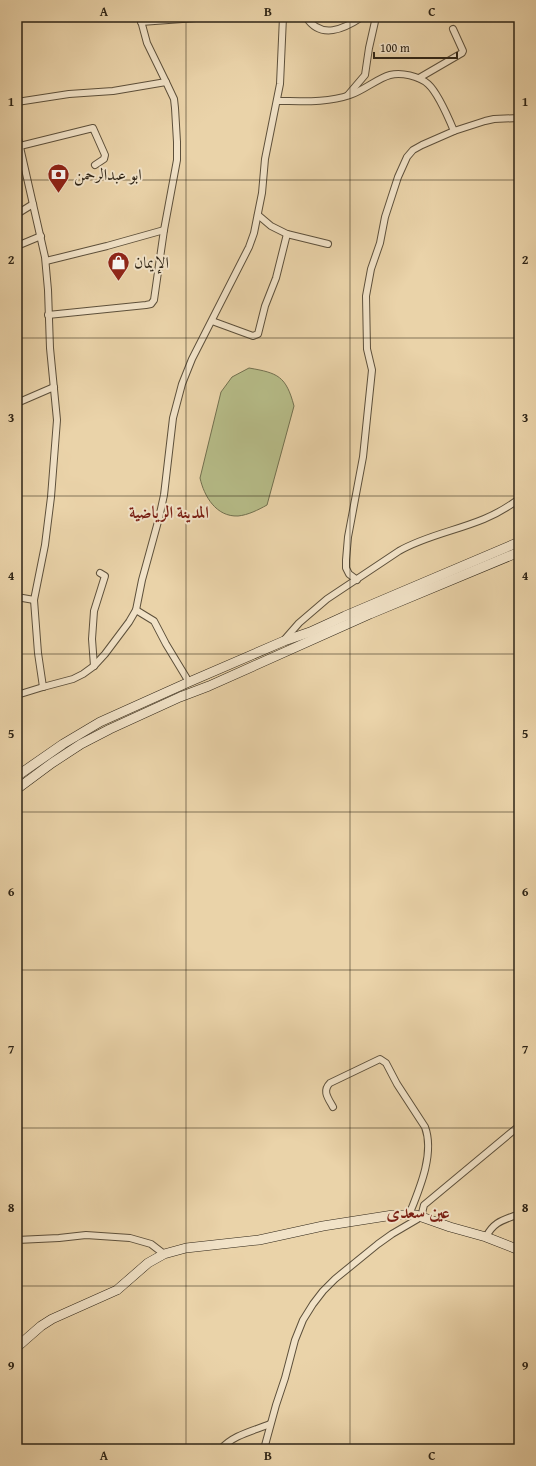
<svg xmlns="http://www.w3.org/2000/svg" width="536" height="1466" font-family="'Gentium Book Plus',Amiri,serif">
<rect width="100%" height="100%" fill="#ead3a9"/>
<filter id="stains"><feTurbulence type="fractalNoise" baseFrequency=".005" numOctaves="4"/><feColorMatrix values="0 0 0 0 .2 0 0 0 0 .09 0 0 0 0 .02 0 0 0 .5 -.17"/></filter>
<radialGradient id="worn" r=".72"><stop offset=".6" stop-color="#630" stop-opacity="0"/><stop offset="1" stop-color="#630" stop-opacity=".3"/></radialGradient>
<path fill="#b6bc88" stroke="#72704f" d="M249 368C278 373 286 376 294 406L267 505C258 510 248 515 238 516 216 517 204 496 200 478L221 392 232 377Z"/>
<g fill="none" stroke-linecap="round" stroke-linejoin="round">
<defs>
<g id="street">
<path d="M306 17C321 40 344 29 362 17"/>
<path d="M141 22 196 18"/>
<path d="M419 78 462 53 463 51 453 29"/>
<path d="M348 95 365 75 369 48 376 17"/>
<path d="M277 101C301 101 327 103 350 95 363 91 378 78 390 75 401 72 419 76 428 84 437 92 449 119 454 131"/>
<path d="M17 102 69 94 113 91 166 82 147 43 140 17"/>
<path d="M17 134 45 257 48 290 50 348 57 420 51 497 45 545 34 600 38 653 43 687"/>
<path d="M20 146 93 128 105 155 104 159 95 165"/>
<path d="M17 214 33 204"/>
<path d="M258 215 271 226 287 234 328 244"/>
<path d="M17 246 41 236"/>
<path d="M46 261 107 246 164 230"/>
<path d="M48 315 146 305 151 304 154 300 164 230 177 160V142L175 108 174 99 166 82"/>
<path d="M212 321 253 336 258 334 265 306 276 278 287 234"/>
<path d="M17 403 54 387"/>
<path d="M357 580 349 574 346 568V560L348 537 363 457 372 370 367 349 366 296 371 269 380 243 385 217 398 177 407 157 413 150 422 145 454 131 485 121 494 119 519 118"/>
<path d="M17 597 34 600"/>
<path d="M136 610 154 621 166 644 189 682"/>
<path d="M285 639 299 623 327 599 399 551C425 536 455 531 484 519 496 514 508 507 519 499"/>
<path d="M94 666 92 639 94 611 105 576 100 573"/>
<path d="M17 695 43 687 73 679 83 674 94 666 105 654 129 622 136 610 142 580 159 518 164 495 173 418 182 384 192 359 249 247 254 233 262 193 265 159 280 84 283 17"/>
<path d="M333 1107C328 1098 322 1091 330 1083L380 1059 386 1063 397 1084 425 1127C435 1154 419 1190 409 1215"/>
<path d="M486 1237C494 1221 504 1220 519 1214"/>
<path d="M17 1240 59 1238 86 1235 130 1238 151 1244 164 1254"/>
<path d="M221 1449C233 1435 253 1431 270 1424"/>
<path d="M264 1449 276 1405 285 1378 295 1340 303 1320 313 1304 323 1291 335 1279 378 1244 392 1234 421 1217 424 1205 519 1126"/>
</g>
<g id="secondary">
<path d="M17 776 63 744 100 722 189 682 284 641 310 632 345 616 519 542"/>
<path d="M17 789 52 763 81 744 110 729 180 697 209 686 370 614 519 552"/>
<path d="M17 1347 41 1326 52 1319 117 1290 148 1263 164 1254 186 1248 259 1240 323 1226 393 1215H416L450 1227 486 1237 519 1250"/>
</g>
</defs>
<use href="#street" stroke="#5d503b" stroke-width="8"/>
<use href="#secondary" stroke="#2e2416" stroke-width="10"/>
<use href="#street" stroke="#f1e2c7" stroke-width="6"/>
<use href="#secondary" stroke="#f1e2c7" stroke-width="9"/>
</g>
<path fill="none" stroke="#2e2416" stroke-width="1" stroke-opacity="0.55" d="M186 17V1449M350 17V1449M17 180H519M17 338H519M17 496H519M17 654H519M17 812H519M17 970H519M17 1128H519M17 1286H519"/>
<defs>
<symbol id="bank-pin" viewBox="-11 -11 22 30"><path d="M0 17L-7.5 6A9.5 9.5 0 1 1 7.5 6Z" fill="#8f2418" stroke="#f1e2c7"/><path d="M-6-4H6V4H-6ZM0-2.3a2.3 2.3 0 1 0 0 4.6a2.3 2.3 0 1 0 0-4.6Z" fill="#fff"/></symbol>
<symbol id="shop-pin" viewBox="-11 -11 22 30"><path d="M0 17L-7.5 6A9.5 9.5 0 1 1 7.5 6Z" fill="#8f2418" stroke="#f1e2c7"/><path d="M-5-2.5h2.3a2.7 3.5 0 0 1 5.4 0H5L5.5 6h-11ZM-1.5-2.5h3a1.5 2.3 0 0 0-3 0Z" fill="#fff"/></symbol>
</defs>
<g fill-rule="evenodd">
<use href="#bank-pin" x="46" y="162" width="25" height="34"/>
<use href="#shop-pin" x="106" y="250" width="25" height="34"/>
</g>
<g text-anchor="middle" stroke-width="4" stroke-linejoin="round" paint-order="stroke">
<g font-size="16" fill="#2e2416" stroke="#f1e2c7" text-anchor="start">
<text x="74" y="180">ابو عبدالرحمن</text>
<text x="134" y="268">الإيمان</text>
</g>
<g font-size="17" font-weight="bold" fill="#7a1f14" stroke="#f1e2c7">
<text x="169" y="518">المدينة الرياضية</text>
</g>
<g font-size="18" font-weight="bold" fill="#7a1f14" stroke="#f1e2c7">
<text x="418" y="1218">عين سعدى</text>
</g>
</g>
<rect width="536" height="1466" fill="none" stroke="#ead3a9" stroke-width="44"/>
<path d="M374 52v6h83v-6" fill="none" stroke="#2e2416" stroke-width="2"/>
<text x="380" y="52" font-size="12" fill="#2e2416" stroke="#f1e2c7" stroke-width="3" paint-order="stroke">100 m</text>
<rect x="22" y="22" width="492" height="1422" fill="none" stroke="#2e2416" stroke-width="1.5"/>
<g font-size="13" text-anchor="middle" font-weight="bold" fill="#2e2416">
<text x="104" y="16">A</text>
<text x="268" y="16">B</text>
<text x="432" y="16">C</text>
<text x="11" y="106">1</text>
<text x="525" y="106">1</text>
<text x="11" y="264">2</text>
<text x="525" y="264">2</text>
<text x="11" y="422">3</text>
<text x="525" y="422">3</text>
<text x="11" y="580">4</text>
<text x="525" y="580">4</text>
<text x="11" y="738">5</text>
<text x="525" y="738">5</text>
<text x="11" y="896">6</text>
<text x="525" y="896">6</text>
<text x="11" y="1054">7</text>
<text x="525" y="1054">7</text>
<text x="11" y="1212">8</text>
<text x="525" y="1212">8</text>
<text x="11" y="1370">9</text>
<text x="525" y="1370">9</text>
<text x="104" y="1460">A</text>
<text x="268" y="1460">B</text>
<text x="432" y="1460">C</text>
</g>
<rect width="100%" height="100%" filter="url(#stains)"/>
<rect width="100%" height="100%" fill="url(#worn)"/>
</svg>
